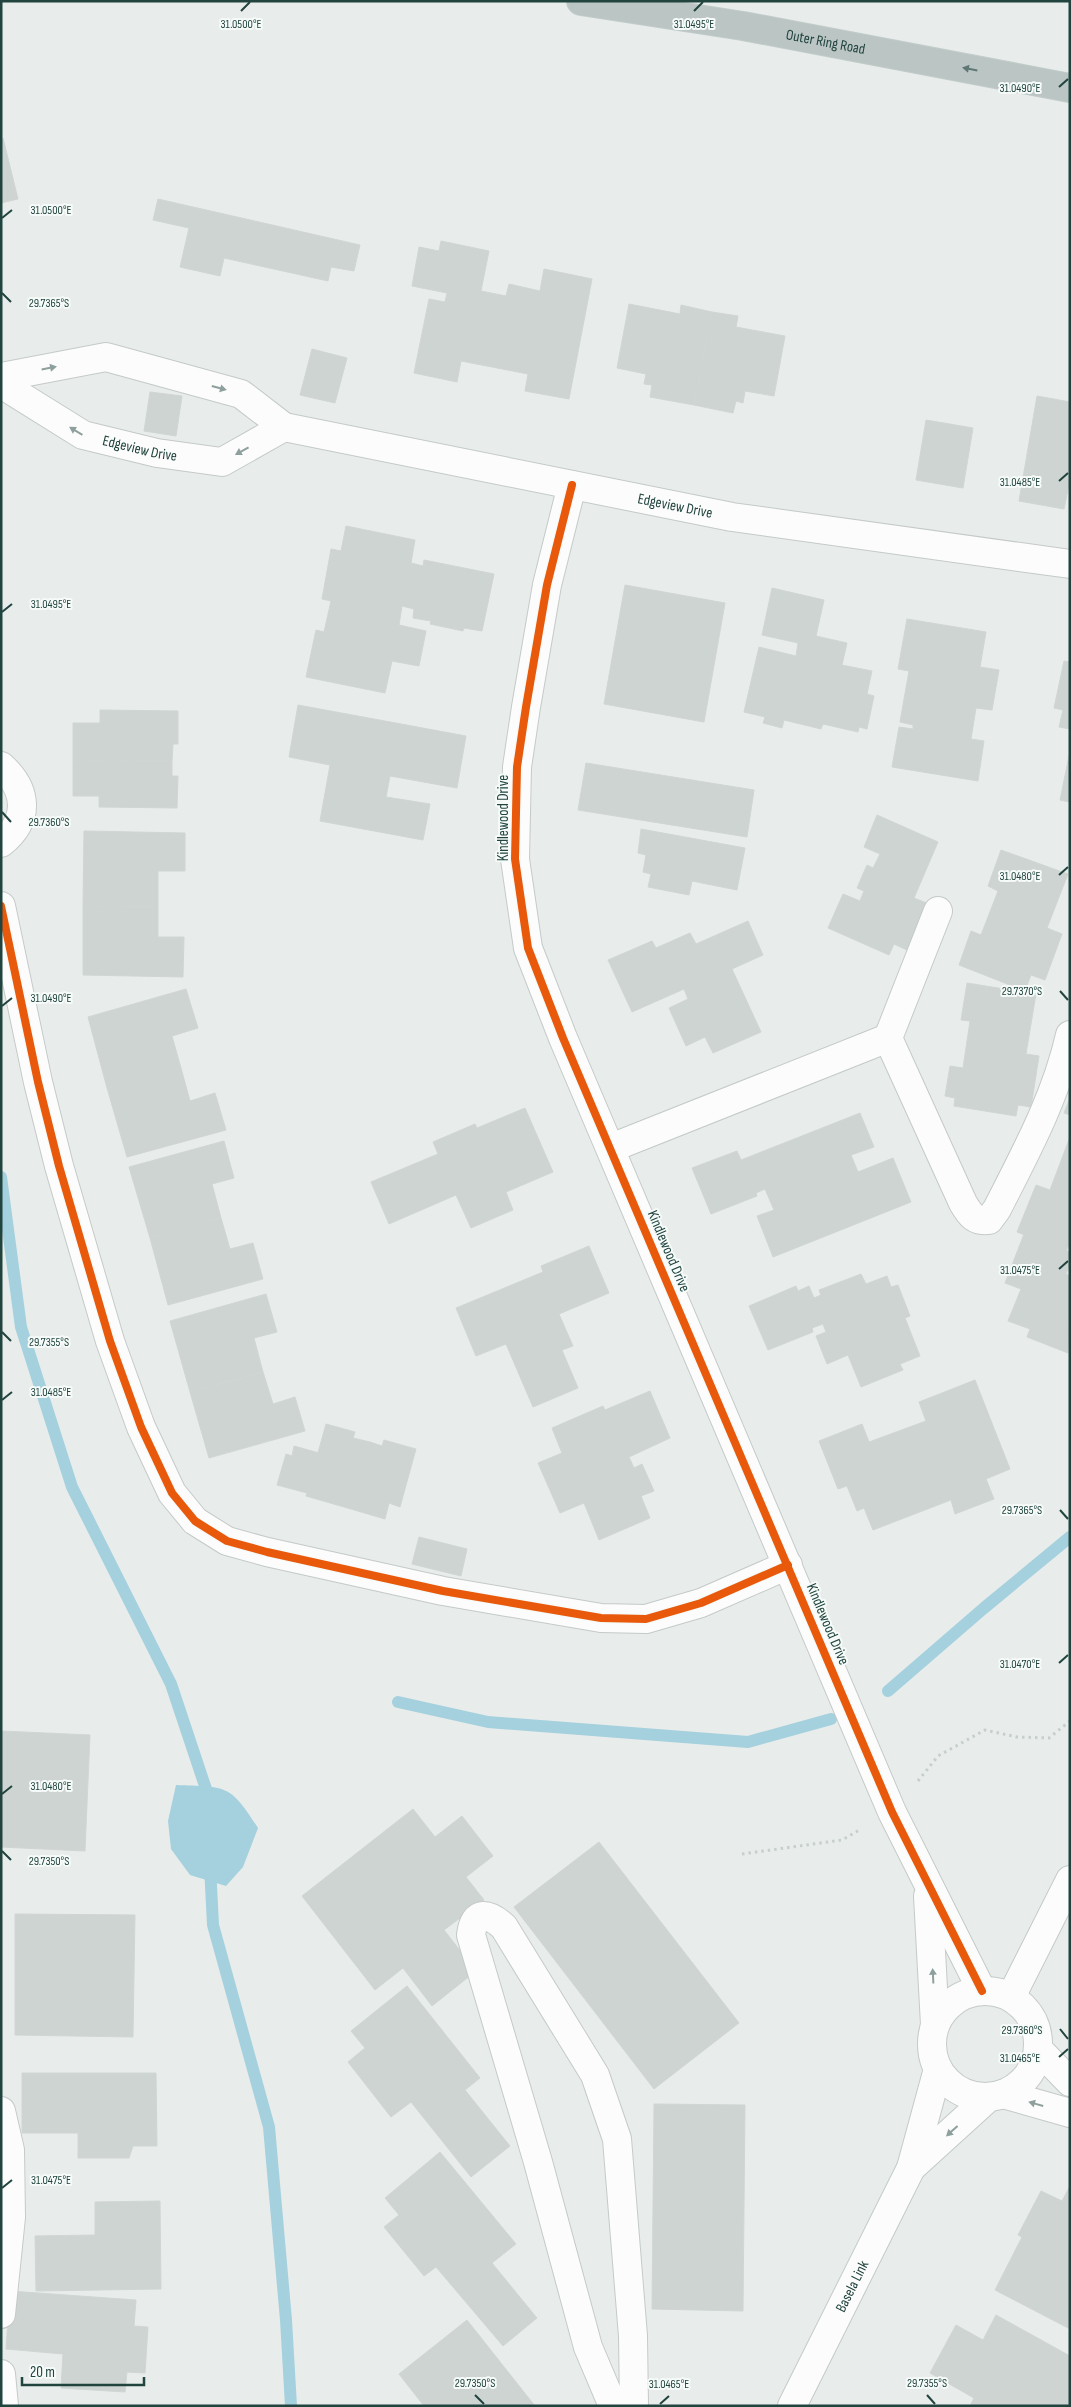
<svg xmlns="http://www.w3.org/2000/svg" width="1071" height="2407" font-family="'Sofia Sans Condensed',sans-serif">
<rect width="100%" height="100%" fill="#e8edeb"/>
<path fill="#a5d0de" d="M176 1785C227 1787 230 1784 258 1828L243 1867 226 1886 190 1875 171 1849 168 1821Z"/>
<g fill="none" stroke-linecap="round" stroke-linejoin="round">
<g stroke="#a5d0de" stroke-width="12">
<path d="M1 1177 21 1327 72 1487 171 1684 206 1789 207 1803"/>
<path d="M888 1691 984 1608 1070 1537"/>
<path d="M398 1702 488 1722 748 1742 831 1719"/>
<path d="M210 1866 213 1925 269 2127 286 2320 291 2406"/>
</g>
</g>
<g fill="#ced4d2" stroke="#d0d6d4">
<path d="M3 138 18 199 1 203V139Z"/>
<path d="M158 199 360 245 354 271 331 267 328 281 224 258 220 276 180 267 189 228 153 220Z"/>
<path d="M441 241 489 251 481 291 506 296 509 284 540 291 544 269 592 279 569 399 525 391 528 374 461 361 457 382 414 373 429 299 445 302 447 293 412 286 419 247 439 251Z"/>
<path d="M629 304 680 314 681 305 712 312 694 405 650 397 652 385 644 384 646 374 617 368Z"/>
<path d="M712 312 738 316 736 327 785 336 774 396 745 391 743 403 736 401 733 413 694 405Z"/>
<path d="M312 349 347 358 335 403 300 395Z"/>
<path d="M150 392 182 396 176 436 144 431Z"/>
<path d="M1037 396 1070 402V479L1064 509 1019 501Z"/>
<path d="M926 420 973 428 963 488 916 480Z"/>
<path d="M346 526 415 540 411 563 423 566 424 560 494 574 482 631 464 628 463 631 430 624 431 621 413 618 414 609 402 606 399 625 426 631 419 666 392 661 385 693 306 677 316 630 324 632 331 601 322 599 331 549 341 551Z"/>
<path d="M625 585 725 603 704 722 604 704Z"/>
<path d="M772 588 824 600 816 636 847 643 842 665 872 671 867 694 874 696 867 729 859 727 858 732 823 724 821 729 784 720 782 728 763 723 765 717 744 712 759 647 796 656 798 643 762 635Z"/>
<path d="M907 619 986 632 980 667 999 670 992 710 976 708 971 739 984 741 978 781 892 767 899 727 913 729V725L900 722 909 671 898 669Z"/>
<path d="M1064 661 1070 662V729L1059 727 1063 710 1054 708Z"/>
<path d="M298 705 466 736 457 788 390 776 386 797 430 804 423 840 320 821 330 765 289 757Z"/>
<path d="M100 710 178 711V744H173L172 761 73 760V723H100Z"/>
<path d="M1070 751V802L1060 800Z"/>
<path d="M73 760 172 761V776H178L177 808 99 807V796H73Z"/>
<path d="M586 763 754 790 747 837 578 810Z"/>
<path d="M877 815 938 842 914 898 929 904 909 951 894 944 889 955 828 928 843 894 860 901 864 891 857 888 867 865 873 868 880 854 864 847Z"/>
<path d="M641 829 745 848 737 890 692 881 689 895 648 887 651 874 643 872 646 855 638 853Z"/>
<path d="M84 831 185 833V871H158V907L83 906Z"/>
<path d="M1001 850 1068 874 1047 928 1062 934 1045 980 1031 975 1025 991 959 965 971 931 981 935 998 891 988 886Z"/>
<path d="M83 906 158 907V937H184L183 977 83 975Z"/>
<path d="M748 921 763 955 732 969 761 1032 713 1053 705 1037 686 1046 669 1008 688 999 684 989 632 1012 608 960 652 941 656 948 690 933 696 944Z"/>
<path d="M967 983 1036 994 1026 1054 1039 1056 1031 1107 1018 1105 1016 1116 954 1106 955 1098 945 1096 950 1066 963 1068 970 1021 961 1020Z"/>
<path d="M186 989 198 1028 172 1036 181 1068 107 1088 88 1017Z"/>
<path d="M181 1068 190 1101 215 1093 226 1130 127 1157 107 1088Z"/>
<path d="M1070 1098V1115L1064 1113Z"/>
<path d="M525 1108 553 1172 506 1192 513 1210 471 1228 456 1195 389 1224 371 1182 438 1154 433 1142 475 1124 477 1128Z"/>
<path d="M860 1113 874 1147 851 1155 858 1172 893 1158 911 1202 773 1257 757 1216 774 1210 765 1189 756 1193 757 1196 711 1214 692 1168 737 1151 741 1160Z"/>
<path d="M1070 1137V1243L1066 1251 1017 1232 1036 1185 1050 1190Z"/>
<path d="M224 1141 234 1178 212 1184 221 1218 150 1238 129 1167Z"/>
<path d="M221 1218 230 1249 253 1243 263 1279 168 1305 150 1238Z"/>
<path d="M1024 1234 1070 1252V1264L1066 1274 1070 1276 1068 1353 1027 1337 1030 1329 1008 1321 1021 1289 1005 1283Z"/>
<path d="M589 1246 609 1293 559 1314 573 1346 562 1350 578 1388 533 1407 506 1344 476 1356 456 1308 543 1272 541 1266Z"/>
<path d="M861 1274 866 1284 887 1276 891 1287 898 1285 910 1316 905 1318 920 1356 900 1364 903 1370 861 1387 848 1355 827 1364 816 1336 826 1332 823 1324 812 1328 813 1332 768 1350 749 1306 796 1286 798 1291 809 1286 814 1298 821 1295 819 1290Z"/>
<path d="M266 1294 277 1332 254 1338 263 1372 190 1392 170 1321Z"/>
<path d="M263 1372 273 1404 295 1397 305 1431 209 1458 190 1392Z"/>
<path d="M975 1380 1010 1469 986 1479 994 1499 955 1514 951 1500 873 1530 864 1508 857 1511 847 1486 838 1489 819 1441 862 1424 869 1442 926 1421 919 1402Z"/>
<path d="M650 1391 670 1438 629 1457 634 1468 642 1464 654 1491 641 1496 650 1518 599 1540 584 1503 560 1513 538 1463 562 1453 552 1428 603 1406 605 1410Z"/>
<path d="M326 1424 355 1432 353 1438 370 1442 351 1509 306 1496Z"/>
<path d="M384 1440 416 1449 400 1507 389 1503 385 1519 351 1509 370 1442 382 1446Z"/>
<path d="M294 1446 319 1453 307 1493 277 1485 286 1454 292 1456Z"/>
<path d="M419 1537 467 1549 461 1576 412 1564Z"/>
<path d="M1 1731 90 1735 85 1851 1 1847Z"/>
<path d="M413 1809 435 1837 462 1816 493 1856 466 1877 484 1900 444 1930 476 1971 432 2006 403 1968 375 1990 302 1896Z"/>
<path d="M599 1842 739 2023 654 2089 514 1907Z"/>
<path d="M15 1914 135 1915 133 2037 15 2035Z"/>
<path d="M407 1986 480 2078 465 2090 510 2146 471 2177 411 2102 391 2117 348 2062 365 2048 351 2031Z"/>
<path d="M22 2073H156L157 2146H133L129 2158H78V2133H22Z"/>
<path d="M654 2104 745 2105 743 2311 652 2309Z"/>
<path d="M440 2152 516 2244 492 2263 537 2318 503 2346 436 2267 424 2276 384 2227 399 2215 385 2198Z"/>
<path d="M1070 2186V2329L995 2290 1022 2237 1018 2235 1041 2191 1062 2201Z"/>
<path d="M160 2201 161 2289 36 2291 35 2236 95 2235V2202Z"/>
<path d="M10 2291 136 2300 134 2326 148 2327 145 2373 127 2372 125 2392 61 2388 63 2354 6 2349Z"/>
<path d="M996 2315 1070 2356V2406H970L974 2398 930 2373 956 2325 983 2340Z"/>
<path d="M467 2320 535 2406H424L399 2374Z"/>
</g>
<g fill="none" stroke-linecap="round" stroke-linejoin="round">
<defs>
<g id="minor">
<path id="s1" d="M1 377 106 357 241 394 284 427 732 517 1070 564"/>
<path id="s2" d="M1 384 83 435 157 453 222 462 284 427"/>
<path d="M572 485 547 585 526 707 517 767 515 859 528 948 563 1038 892 1812 982 1991"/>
<path d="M1 766C28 790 30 820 1 843"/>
<path d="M1 906 38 1082 59 1166 110 1341 141 1427 172 1493 195 1521 227 1541 267 1552 443 1591 601 1618 646 1619 701 1603 788 1565"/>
<path d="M938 911 888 1038 963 1203C970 1215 975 1222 989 1220L997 1209C1026 1152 1056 1097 1070 1035"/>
<path d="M611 1148 888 1038"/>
<path d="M928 1896 935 2025"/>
<circle cx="985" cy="2044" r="53"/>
<path d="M1011 1997 1070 1880"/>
<path d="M1038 2049 1070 2082"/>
<path d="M1003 2094 1070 2113"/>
<path d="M1 2111 10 2150 11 2217 1 2314"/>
<path d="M911 2168 988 2098"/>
<path d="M1 2374 4 2406"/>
<path d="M613 2406 588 2347 538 2162 471 1935C474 1909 489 1913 504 1927L595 2075 617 2139 633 2336 634 2406"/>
<path id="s3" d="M792 2406 911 2168 938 2069"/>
</g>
<g id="motorway">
<path id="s4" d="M581 1 743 26 1070 88"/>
</g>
</defs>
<use href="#minor" stroke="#c4cac8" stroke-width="30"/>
<use href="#motorway" stroke="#c2ccca" stroke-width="30"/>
<g stroke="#c6cfcd" stroke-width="3" stroke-dasharray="2.5 4" stroke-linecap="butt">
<path d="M918 1781 938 1756 985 1730 1017 1737 1049 1738 1070 1721"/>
<path d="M742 1854 842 1840 861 1829"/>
</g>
<use href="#minor" stroke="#fcfcfc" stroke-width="28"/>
<use href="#motorway" stroke="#bbc5c4" stroke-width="28"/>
<defs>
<g id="cycleway">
<path d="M572 485 547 585 526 707 517 767 515 859 528 948 563 1038 892 1812 982 1991"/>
<path d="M1 906 38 1082 59 1166 110 1341 141 1427 172 1493 195 1521 227 1541 267 1552 443 1591 601 1618 646 1619 701 1603 788 1565"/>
</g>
</defs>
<use href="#cycleway" stroke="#f6fbf9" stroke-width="11"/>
<use href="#cycleway" stroke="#e8590c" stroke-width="8"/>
</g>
<defs><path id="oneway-solid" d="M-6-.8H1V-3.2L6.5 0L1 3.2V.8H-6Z" transform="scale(1.25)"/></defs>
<use fill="#5f7874" href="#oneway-solid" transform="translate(970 69) rotate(-169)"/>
<g fill="#8ea09d">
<use href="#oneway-solid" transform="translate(49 368) rotate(-11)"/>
<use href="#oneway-solid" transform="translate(219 388) rotate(15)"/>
<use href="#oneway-solid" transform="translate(76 431) rotate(-149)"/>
<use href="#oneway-solid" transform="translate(242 451) rotate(151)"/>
<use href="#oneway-solid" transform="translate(933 1976) rotate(-93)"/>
<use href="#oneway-solid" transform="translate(1036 2104) rotate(-164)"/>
<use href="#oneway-solid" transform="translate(952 2131) rotate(138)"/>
</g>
<path fill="none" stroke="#21443e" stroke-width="2" d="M241 11 250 2M694 11 703 2M1059 87 1068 79M2 218 12 210M2 293 11 302M1059 481 1068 473M2 612 12 604M2 812 11 822M1059 875 1068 867M1060 991 1068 1000M2 1006 12 998M1059 1269 1068 1261M2 1332 11 1341M2 1400 12 1392M1060 1510 1068 1519M1059 1663 1068 1655M2 1794 12 1786M2 1851 11 1860M1060 2029 1068 2039M1059 2057 1068 2049M2 2188 12 2180M475 2395 484 2404M927 2395 935 2404M660 2404 669 2396"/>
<g text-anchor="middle" stroke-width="4" stroke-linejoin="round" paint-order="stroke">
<g font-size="15" fill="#21443e" stroke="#f6fbf9">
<text dy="5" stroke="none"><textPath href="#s4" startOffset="248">Outer Ring Road</textPath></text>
<text dy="5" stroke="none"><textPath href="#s2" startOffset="155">Edgeview Drive</textPath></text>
<text dy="5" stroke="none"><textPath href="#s1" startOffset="700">Edgeview Drive</textPath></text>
<text transform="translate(503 818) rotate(-90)" y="5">Kindlewood Drive</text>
<text transform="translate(669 1251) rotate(67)" y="5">Kindlewood Drive</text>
<text transform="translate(828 1624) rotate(67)" y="5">Kindlewood Drive</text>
<text dy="5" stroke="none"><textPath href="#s3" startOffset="134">Basela Link</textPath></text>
</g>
</g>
<g font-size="12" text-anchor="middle" fill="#21443e" stroke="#f6fbf9" stroke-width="4" stroke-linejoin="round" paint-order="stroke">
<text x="241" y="28">31.0500°E</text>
<text x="694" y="28">31.0495°E</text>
<text x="1020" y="92">31.0490°E</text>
<text x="51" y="214">31.0500°E</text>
<text x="49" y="307">29.7365°S</text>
<text x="1020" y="486">31.0485°E</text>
<text x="51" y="608">31.0495°E</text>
<text x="49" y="826">29.7360°S</text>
<text x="1020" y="880">31.0480°E</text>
<text x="1022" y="995">29.7370°S</text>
<text x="51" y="1002">31.0490°E</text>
<text x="1020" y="1274">31.0475°E</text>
<text x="49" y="1346">29.7355°S</text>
<text x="51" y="1396">31.0485°E</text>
<text x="1022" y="1514">29.7365°S</text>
<text x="1020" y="1668">31.0470°E</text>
<text x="51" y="1790">31.0480°E</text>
<text x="49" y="1865">29.7350°S</text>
<text x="1022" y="2034">29.7360°S</text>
<text x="1020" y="2062">31.0465°E</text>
<text x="51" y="2184">31.0475°E</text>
<text x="475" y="2387">29.7350°S</text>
<text x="927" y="2387">29.7355°S</text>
<text x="669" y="2388">31.0465°E</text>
</g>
<rect width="1071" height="2407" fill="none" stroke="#21443e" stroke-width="5"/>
<path d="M22 2377v8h122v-8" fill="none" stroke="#21443e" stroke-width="2.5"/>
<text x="30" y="2377" font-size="15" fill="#21443e" stroke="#f6fbf9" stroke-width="4" paint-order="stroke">20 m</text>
</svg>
